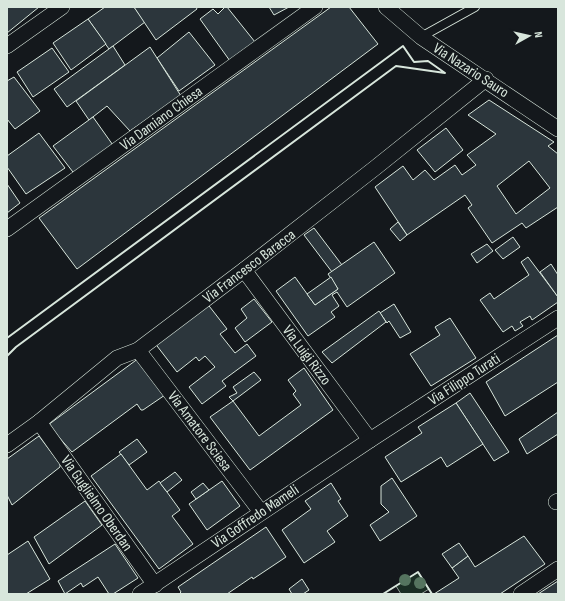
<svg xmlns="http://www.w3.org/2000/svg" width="565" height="601" font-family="'Sofia Sans Condensed',sans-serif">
<rect width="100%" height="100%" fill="#14181c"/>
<path fill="#1a2d24" stroke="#939e99" d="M418 572 429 589 421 594H401L396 586Z"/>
<g fill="#2c363c" stroke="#d8e6dc" fill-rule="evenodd">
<path d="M7 7H39L7 33Z"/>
<path d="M105 7H134L145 22 109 49 88 19Z"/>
<path d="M134 7H196L197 9 156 40Z"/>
<path d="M225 7H227L255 42 230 61 200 19 213 9 218 14Z"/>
<path d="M269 7H289L274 15Z"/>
<path d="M331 7H349L378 44 77 269 39 218Z"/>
<path d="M88 19 106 44 71 70 53 43Z"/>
<path d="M189 32 215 65 179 91 157 58Z"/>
<path d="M113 46 125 65 67 107 54 89Z"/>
<path d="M150 47 181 96 130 131 107 106 89 120 76 101Z"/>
<path d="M52 48 69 72 33 97 17 72Z"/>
<path d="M14 77 40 111 15 129 7 119V81Z"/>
<path d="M489 100 554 142 548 146 558 154V207L526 228 522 223 492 243 468 208 472 205 465 195 407 235 375 187 403 166 413 180 425 170 434 180 455 165 462 175 476 165 467 155 496 134 468 115ZM529 161 550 188 516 214 497 186Z"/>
<path d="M93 117 115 148 76 176 53 146Z"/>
<path d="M446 128 463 150 435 172 417 150Z"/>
<path d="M39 133 65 168 26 194 7 167V156Z"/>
<path d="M7 184 20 203 7 213Z"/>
<path d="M398 222 407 235 400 241 390 229Z"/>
<path d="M314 228 342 265 332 272 304 235Z"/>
<path d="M513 237 520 247 503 259 495 250Z"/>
<path d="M374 242 395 273 347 307 337 292 332 295 339 306 331 312 335 317 308 336 276 291 295 277 315 305 338 289 328 274Z"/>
<path d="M487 244 493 251 477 263 471 254Z"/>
<path d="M528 257 558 297V302L532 320 530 316 520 322 523 326 515 331 512 326 503 332 480 300 490 293 494 299 529 275 521 262Z"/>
<path d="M551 264 558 275V297L540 272Z"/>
<path d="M331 277 338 289 315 305 307 294Z"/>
<path d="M254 299 272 322 245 342 235 328 247 318 241 309Z"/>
<path d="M206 302 227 329 220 334 235 353 247 344 256 356 222 381 226 386 202 404 189 387 215 367 205 356 199 361 196 357 177 372 154 342Z"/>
<path d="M394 304 411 332 400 338 389 321 387 323 380 313Z"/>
<path d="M379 311 386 322 332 363 322 352Z"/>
<path d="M450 318 476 358 431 386 410 354 440 335 435 327Z"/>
<path d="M558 335V382L505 416 486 382Z"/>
<path d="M139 358 165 395 143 410H141L137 404 72 452 48 425Z"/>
<path d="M304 368 333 410 250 470 210 417 233 401 259 436 301 405 293 394 296 391 288 380Z"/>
<path d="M254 372 261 380 233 401 229 397 237 393 233 387Z"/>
<path d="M470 393 509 452 494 461 456 403Z"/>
<path d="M456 403 483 444 447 467 441 457 401 482 385 457 422 433 418 427Z"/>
<path d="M558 412V434L527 454 519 439Z"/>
<path d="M39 436 60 464V467L12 505 7 495V459Z"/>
<path d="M137 439 147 452 129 465 119 452Z"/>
<path d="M121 454 147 490 159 481 180 510 172 516 193 544 159 569 91 476Z"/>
<path d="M175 472 182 480 167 492 160 483Z"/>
<path d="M392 478 417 516 380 541 370 525 389 512 381 504V486Z"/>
<path d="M222 481 240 506 207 530 189 504Z"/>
<path d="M203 483 209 490 196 499 191 492Z"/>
<path d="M331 483 341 499 338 501 348 516 327 531 335 542 304 563 282 530 311 509 305 501Z"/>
<path d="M85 501 102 525 49 564 34 537Z"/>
<path d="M266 527 286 557 253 579 252 577 227 594H179L181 592 178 587Z"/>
<path d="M524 536 545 564 500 594H434L459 578 452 568 468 556 475 567Z"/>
<path d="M28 541 50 579 26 594H7V555Z"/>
<path d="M459 543 468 556 452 568 442 554Z"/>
<path d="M115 544 138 578 113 594H109L98 577 83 587 81 583 65 594 58 581Z"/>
<path d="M302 579 309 590 303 594H292L289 589Z"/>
<path d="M558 581V594H538Z"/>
</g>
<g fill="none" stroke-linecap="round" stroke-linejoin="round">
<defs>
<path id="lane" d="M421 37 475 7"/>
<g id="street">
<path d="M386 7 421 37 558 129"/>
<path d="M7 46 62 7"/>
<path d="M7 229 315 7"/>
<path d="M244 270 370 440"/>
<path d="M138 350 261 512"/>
<path d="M39 422 155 585"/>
<path d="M7 445 39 422 117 358 138 350 244 270 375 168 486 79"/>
<path d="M556 502 558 501"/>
<path d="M140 594 370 440 558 318"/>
<path d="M521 594 558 569"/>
</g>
</defs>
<use href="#lane" stroke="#d8e6dc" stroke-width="10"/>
<use href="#street" stroke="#d8e6dc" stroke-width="16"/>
<use href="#lane" stroke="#14181c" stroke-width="8"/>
<use href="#street" stroke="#14181c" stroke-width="15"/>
<g stroke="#d8e6dc" stroke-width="2">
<path d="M7 338 403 46 414 62 428 61 445 73 396 66 16 347 7 356"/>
<path d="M383 594 418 572 432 594"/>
</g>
</g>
<g fill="#55745f">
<circle cx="405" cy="580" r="6"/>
<circle cx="420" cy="583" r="6"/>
</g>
<g text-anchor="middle" stroke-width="3" stroke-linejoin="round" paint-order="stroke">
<g font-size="15" fill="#d8e6dc" stroke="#14181c">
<text transform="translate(471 70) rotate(33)" y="5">Via Nazario Sauro</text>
<text transform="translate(161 118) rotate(-36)" y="5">Via Damiano Chiesa</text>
<text transform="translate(249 266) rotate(-37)" y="5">Via Francesco Baracca</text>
<text transform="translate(307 355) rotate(53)" y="5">Via Luigi Rizzo</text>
<text transform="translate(464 379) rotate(-33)" y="5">Via Filippo Turati</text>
<text transform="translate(200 431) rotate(53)" y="5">Via Amatore Sciesa</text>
<text transform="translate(97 503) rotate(55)" y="5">Via Guglielmo Oberdan</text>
<text transform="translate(255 516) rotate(-34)" y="5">Via Goffredo Mameli</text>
</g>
</g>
<rect width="565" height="601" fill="none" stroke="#d8e6dc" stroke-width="16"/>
<g transform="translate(529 36) rotate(82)" stroke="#14181c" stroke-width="3" paint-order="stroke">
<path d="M0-3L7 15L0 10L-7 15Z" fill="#d8e6dc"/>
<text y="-6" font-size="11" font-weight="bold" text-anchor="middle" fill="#d8e6dc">N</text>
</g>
</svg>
